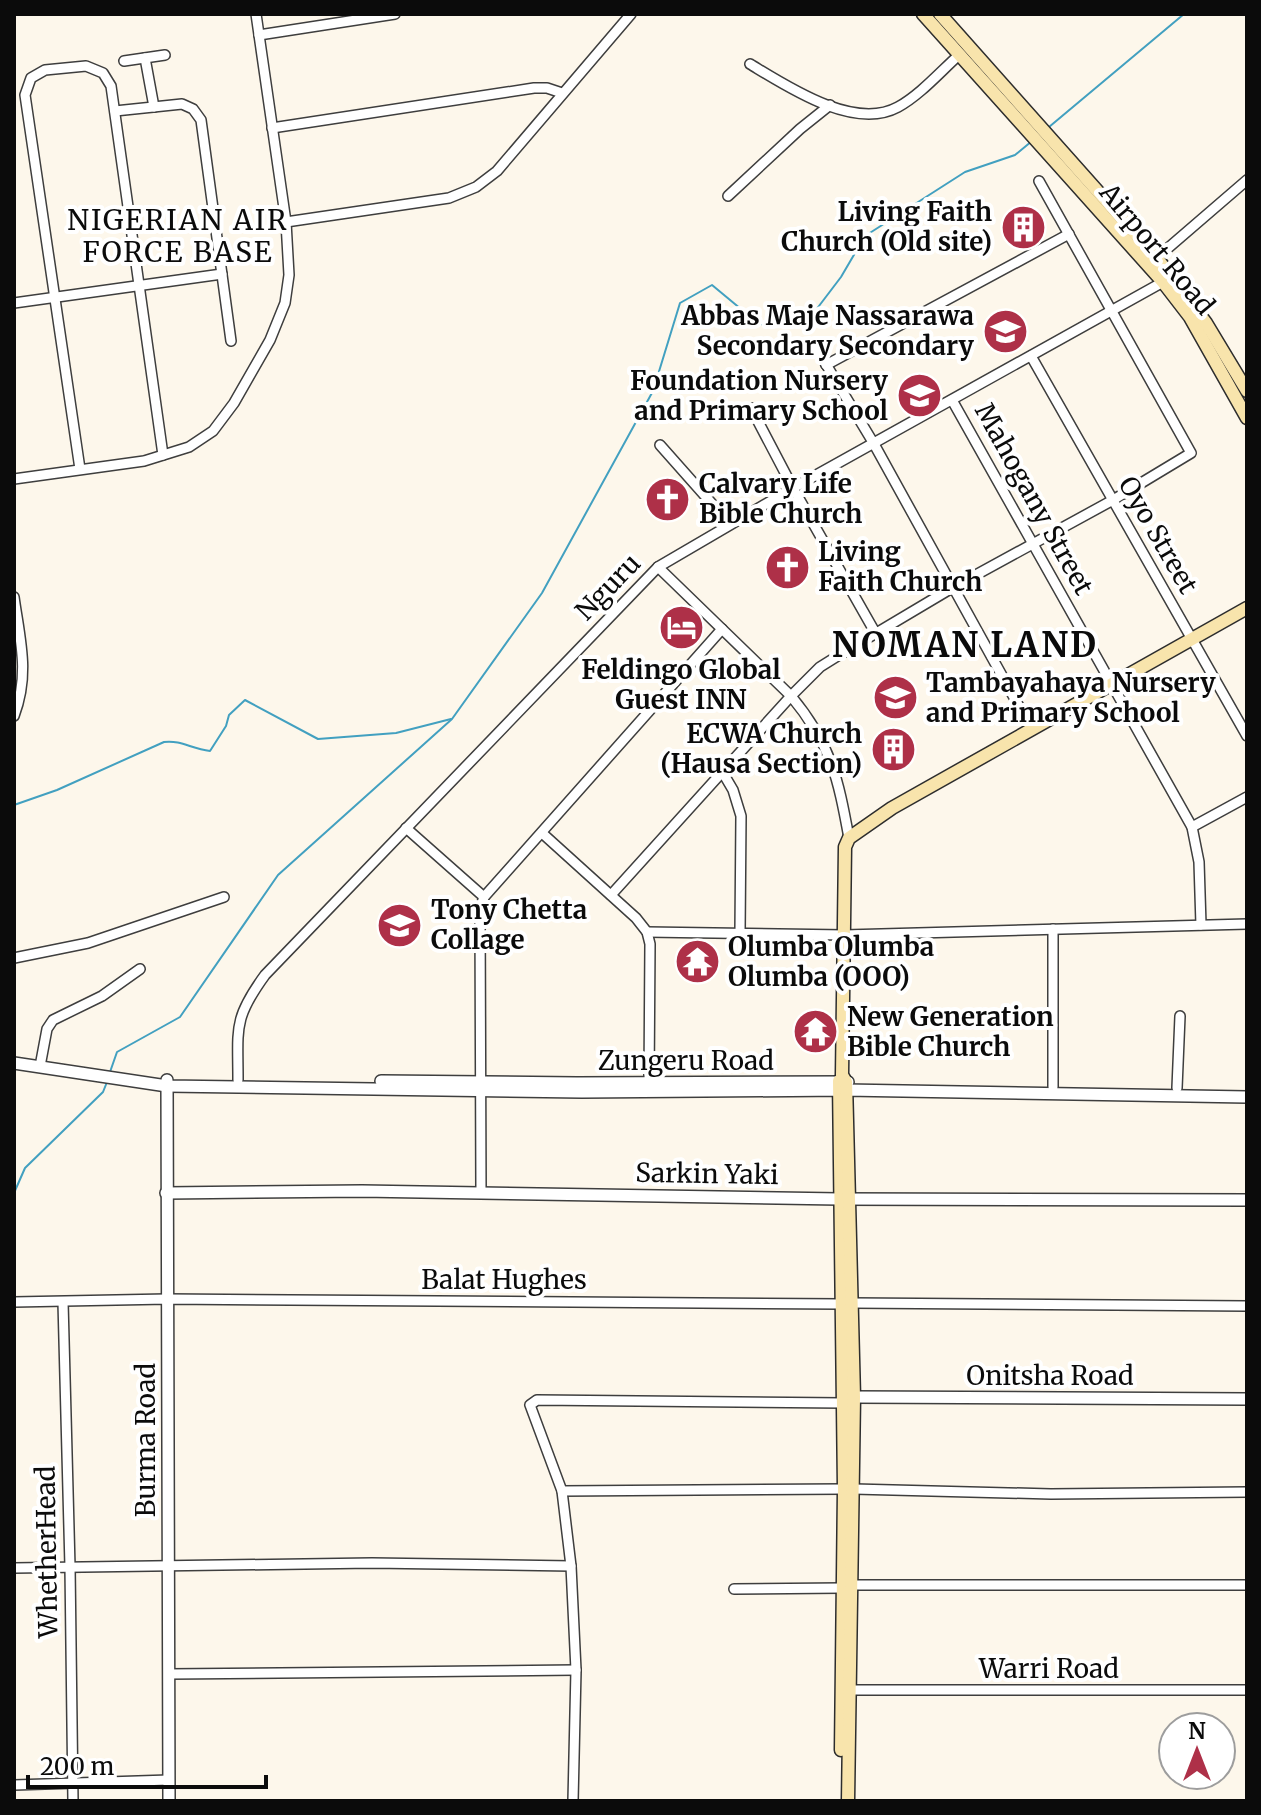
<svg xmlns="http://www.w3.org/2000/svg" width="1261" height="1815" font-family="Merriweather,serif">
<rect width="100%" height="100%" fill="#fdf7eb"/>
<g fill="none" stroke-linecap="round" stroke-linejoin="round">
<g stroke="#42a0c0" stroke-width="2">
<path d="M1049 127 1184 14"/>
<path d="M14 805 57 790 164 742C182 740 191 749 210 751L226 726 229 715 245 700 318 739 396 733 451 719"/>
<path d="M110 1072 117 1052 180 1017 278 875 452 719 542 593 653 391 680 303 712 285 759 324 803 327 841 277 865 236 965 172 1015 155 1032 141"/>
<path d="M14 1193 25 1168 103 1092 107 1082"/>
</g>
<defs>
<g id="minor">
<path d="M259 35 395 14"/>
<path d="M145 58 154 107"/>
<path d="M124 61 165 55"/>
<path d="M750 64C788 87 854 131 898 107 920 95 940 72 959 55"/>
<path d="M115 111 182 104 193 109 201 120 231 341"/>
<path d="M272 128 534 88H547L562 93"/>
<path d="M728 196 800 129 830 105"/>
<path d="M286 222 449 198 476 187 497 171 631 14"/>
<path d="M1153 261 1247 180"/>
<path d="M14 303 222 274"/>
<path d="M815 346 874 444 1032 730"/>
<path d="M1031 356 1247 736"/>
<path d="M826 365 1069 234"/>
<path d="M952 400 1192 827 1199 862 1201 925"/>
<path d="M751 408 793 488 876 634"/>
<path d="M660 445 730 524"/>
<path d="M80 469 25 95 31 78 45 70 86 66 103 73 111 86 163 455"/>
<path d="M14 479 144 461 189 447 213 431 234 403 270 340 285 303 289 275 286 222 256 14"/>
<path d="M658 567 791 696C831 744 838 778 849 838"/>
<path d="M14 597C20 640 30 674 14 716"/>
<path d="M723 773 733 790 741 816 740 932"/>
<path d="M1192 827 1247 797"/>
<path d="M406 828 484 897"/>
<path d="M542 833 636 918 647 932 650 944 649 1083"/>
<path d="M611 895 791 696 820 667 836 657 952 588 1113 500 1191 453 1039 181"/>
<path d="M1053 929V1087"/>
<path d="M647 932 845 935 1247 924"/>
<path d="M14 958 88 943 224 897"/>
<path d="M41 1061 47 1029 53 1020 102 996 140 969"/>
<path d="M238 1080C238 1028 233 1019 265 975L658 567 793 488 1163 282"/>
<path d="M1177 1088 1180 1016"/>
<path d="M481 1193 480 909 484 897 722 629"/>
<path d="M14 1302 167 1299 841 1304"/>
<path d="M63 1302 70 1567 73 1801"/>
<path d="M852 1303 1247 1306"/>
<path d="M854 1489 1051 1494 1247 1492"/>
<path d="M562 1491 844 1489"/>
<path d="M14 1568 372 1563 571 1566"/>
<path d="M852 1585H1247"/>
<path d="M734 1589 842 1588"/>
<path d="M169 1674 576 1670"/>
<path d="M851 1690H1247"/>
<path d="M14 1785 169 1780"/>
<path d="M573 1801 576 1670 571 1566 562 1491 530 1405 537 1400 843 1403"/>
</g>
<g id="tertiary">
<path d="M14 1063 167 1086 582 1092 846 1090 1247 1097"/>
<path d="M167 1080 169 1801"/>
<path d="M381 1081 577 1083 848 1082"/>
<path d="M166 1193 362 1191 839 1199 1247 1200"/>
<path d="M854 1397 1247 1399"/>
</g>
<g id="secondary">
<path d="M923 14 1163 282 1190 317 1247 418"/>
<path d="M940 14 1157 258 1206 323 1247 391"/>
<path d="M839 1081 844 1489 841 1750"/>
<path d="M848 1801 854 1397 846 1082 842 1075 845 847 849 838 892 808 1247 608"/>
</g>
</defs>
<use href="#minor" stroke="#3e3e3e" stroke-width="12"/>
<use href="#tertiary" stroke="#3e3e3e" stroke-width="14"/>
<use href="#secondary" stroke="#2d2d2d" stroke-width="15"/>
<use href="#minor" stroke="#fff" stroke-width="9"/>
<use href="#tertiary" stroke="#fff" stroke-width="11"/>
<use href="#secondary" stroke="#f8e4ac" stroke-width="12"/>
</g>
<defs>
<symbol id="building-disc" viewBox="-11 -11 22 22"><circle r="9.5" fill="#ae3048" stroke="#fff"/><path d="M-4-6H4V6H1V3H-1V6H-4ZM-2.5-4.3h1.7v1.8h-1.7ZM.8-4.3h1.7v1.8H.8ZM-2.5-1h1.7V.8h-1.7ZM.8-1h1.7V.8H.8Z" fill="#fff"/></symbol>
<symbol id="school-disc" viewBox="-11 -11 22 22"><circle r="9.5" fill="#ae3048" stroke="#fff"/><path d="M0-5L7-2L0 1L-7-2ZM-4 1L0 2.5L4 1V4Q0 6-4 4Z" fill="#fff"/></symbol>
<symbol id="church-disc" viewBox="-11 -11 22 22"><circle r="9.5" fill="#ae3048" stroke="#fff"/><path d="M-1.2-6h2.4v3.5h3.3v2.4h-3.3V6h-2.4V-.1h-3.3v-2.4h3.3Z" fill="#fff"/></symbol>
<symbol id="hotel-disc" viewBox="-11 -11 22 22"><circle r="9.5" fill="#ae3048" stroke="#fff"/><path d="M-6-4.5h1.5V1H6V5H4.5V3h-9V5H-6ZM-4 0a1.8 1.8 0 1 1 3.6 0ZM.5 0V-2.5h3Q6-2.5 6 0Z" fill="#fff"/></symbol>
<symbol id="temple-disc" viewBox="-11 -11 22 22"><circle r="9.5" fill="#ae3048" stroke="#fff"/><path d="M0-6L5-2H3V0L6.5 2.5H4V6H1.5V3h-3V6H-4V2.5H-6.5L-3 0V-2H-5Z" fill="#fff"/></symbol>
</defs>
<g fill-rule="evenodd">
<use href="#building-disc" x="998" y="202" width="51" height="51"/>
<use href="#school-disc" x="980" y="306" width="51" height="51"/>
<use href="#school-disc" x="894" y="370" width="51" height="51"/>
<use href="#church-disc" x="642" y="474" width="51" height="51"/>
<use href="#church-disc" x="762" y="542" width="51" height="51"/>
<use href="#hotel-disc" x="656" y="602" width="51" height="51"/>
<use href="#school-disc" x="870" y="672" width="51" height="51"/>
<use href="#building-disc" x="868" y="724" width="51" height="51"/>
<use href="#school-disc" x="374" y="900" width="51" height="51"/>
<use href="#temple-disc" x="672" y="936" width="51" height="51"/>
<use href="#temple-disc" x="790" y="1006" width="51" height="51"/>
</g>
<g text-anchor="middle" stroke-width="8" stroke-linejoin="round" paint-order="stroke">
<g font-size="26" font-weight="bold" fill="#0b0b0b" stroke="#fff" text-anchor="start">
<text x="992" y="221" text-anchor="end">Living Faith<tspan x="992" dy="30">Church (Old site)</tspan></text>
<text x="974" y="325" text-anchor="end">Abbas Maje Nassarawa<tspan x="974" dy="30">Secondary Secondary</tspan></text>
<text x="888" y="390" text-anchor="end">Foundation Nursery<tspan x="888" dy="30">and Primary School</tspan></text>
<text x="699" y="493">Calvary Life<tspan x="699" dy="30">Bible Church</tspan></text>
<text x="818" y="561">Living<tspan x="818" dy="30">Faith Church</tspan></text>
<text x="681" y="679" text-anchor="middle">Feldingo Global<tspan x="681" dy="30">Guest INN</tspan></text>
<text x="926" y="692">Tambayahaya Nursery<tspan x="926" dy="30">and Primary School</tspan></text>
<text x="862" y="743" text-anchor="end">ECWA Church<tspan x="862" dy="30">(Hausa Section)</tspan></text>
<text x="431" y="919">Tony Chetta<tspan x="431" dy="30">Collage</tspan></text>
<text x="728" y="956">Olumba Olumba<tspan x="728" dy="30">Olumba (OOO)</tspan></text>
<text x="847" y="1026">New Generation<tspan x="847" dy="30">Bible Church</tspan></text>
</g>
<g font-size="26" fill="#0b0b0b" stroke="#fff">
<text transform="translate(1157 249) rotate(50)" y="9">Airport Road</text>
<text transform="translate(1034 499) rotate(61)" y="9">Mahogany Street</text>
<text transform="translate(1158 535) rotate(60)" y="9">Oyo Street</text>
<text transform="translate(608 587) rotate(-46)" y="9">Nguru</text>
<text x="686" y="1070">Zungeru Road</text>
<text transform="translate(707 1174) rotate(1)" y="9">Sarkin Yaki</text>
<text x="504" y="1289">Balat Hughes</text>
<text x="1050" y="1385">Onitsha Road</text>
<text transform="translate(146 1440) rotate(-90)" y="9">Burma Road</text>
<text transform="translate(47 1552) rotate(-91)" y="9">WhetherHead</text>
<text x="1049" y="1678">Warri Road</text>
</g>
<g font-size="28" letter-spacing="2" fill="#0b0b0b" stroke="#fff">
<text x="178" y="230">NIGERIAN AIR<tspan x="178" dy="32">FORCE BASE</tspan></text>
</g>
<g font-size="34" font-weight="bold" letter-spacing="2" fill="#0b0b0b" stroke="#fff">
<text x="965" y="657">NOMAN LAND</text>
</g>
</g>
<rect width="1261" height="1815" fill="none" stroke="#0b0b0b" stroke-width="32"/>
<g transform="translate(1197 1751)"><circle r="38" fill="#ffffff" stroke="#9d9d9d" stroke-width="2"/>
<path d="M0-6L14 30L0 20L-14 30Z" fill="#ae3048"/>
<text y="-12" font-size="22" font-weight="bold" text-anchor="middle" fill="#0b0b0b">N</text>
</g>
<path d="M28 1775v12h238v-12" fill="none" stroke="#0b0b0b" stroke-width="4"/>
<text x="40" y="1775" font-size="24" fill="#0b0b0b" stroke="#ffffff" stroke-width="6" paint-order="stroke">200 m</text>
</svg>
